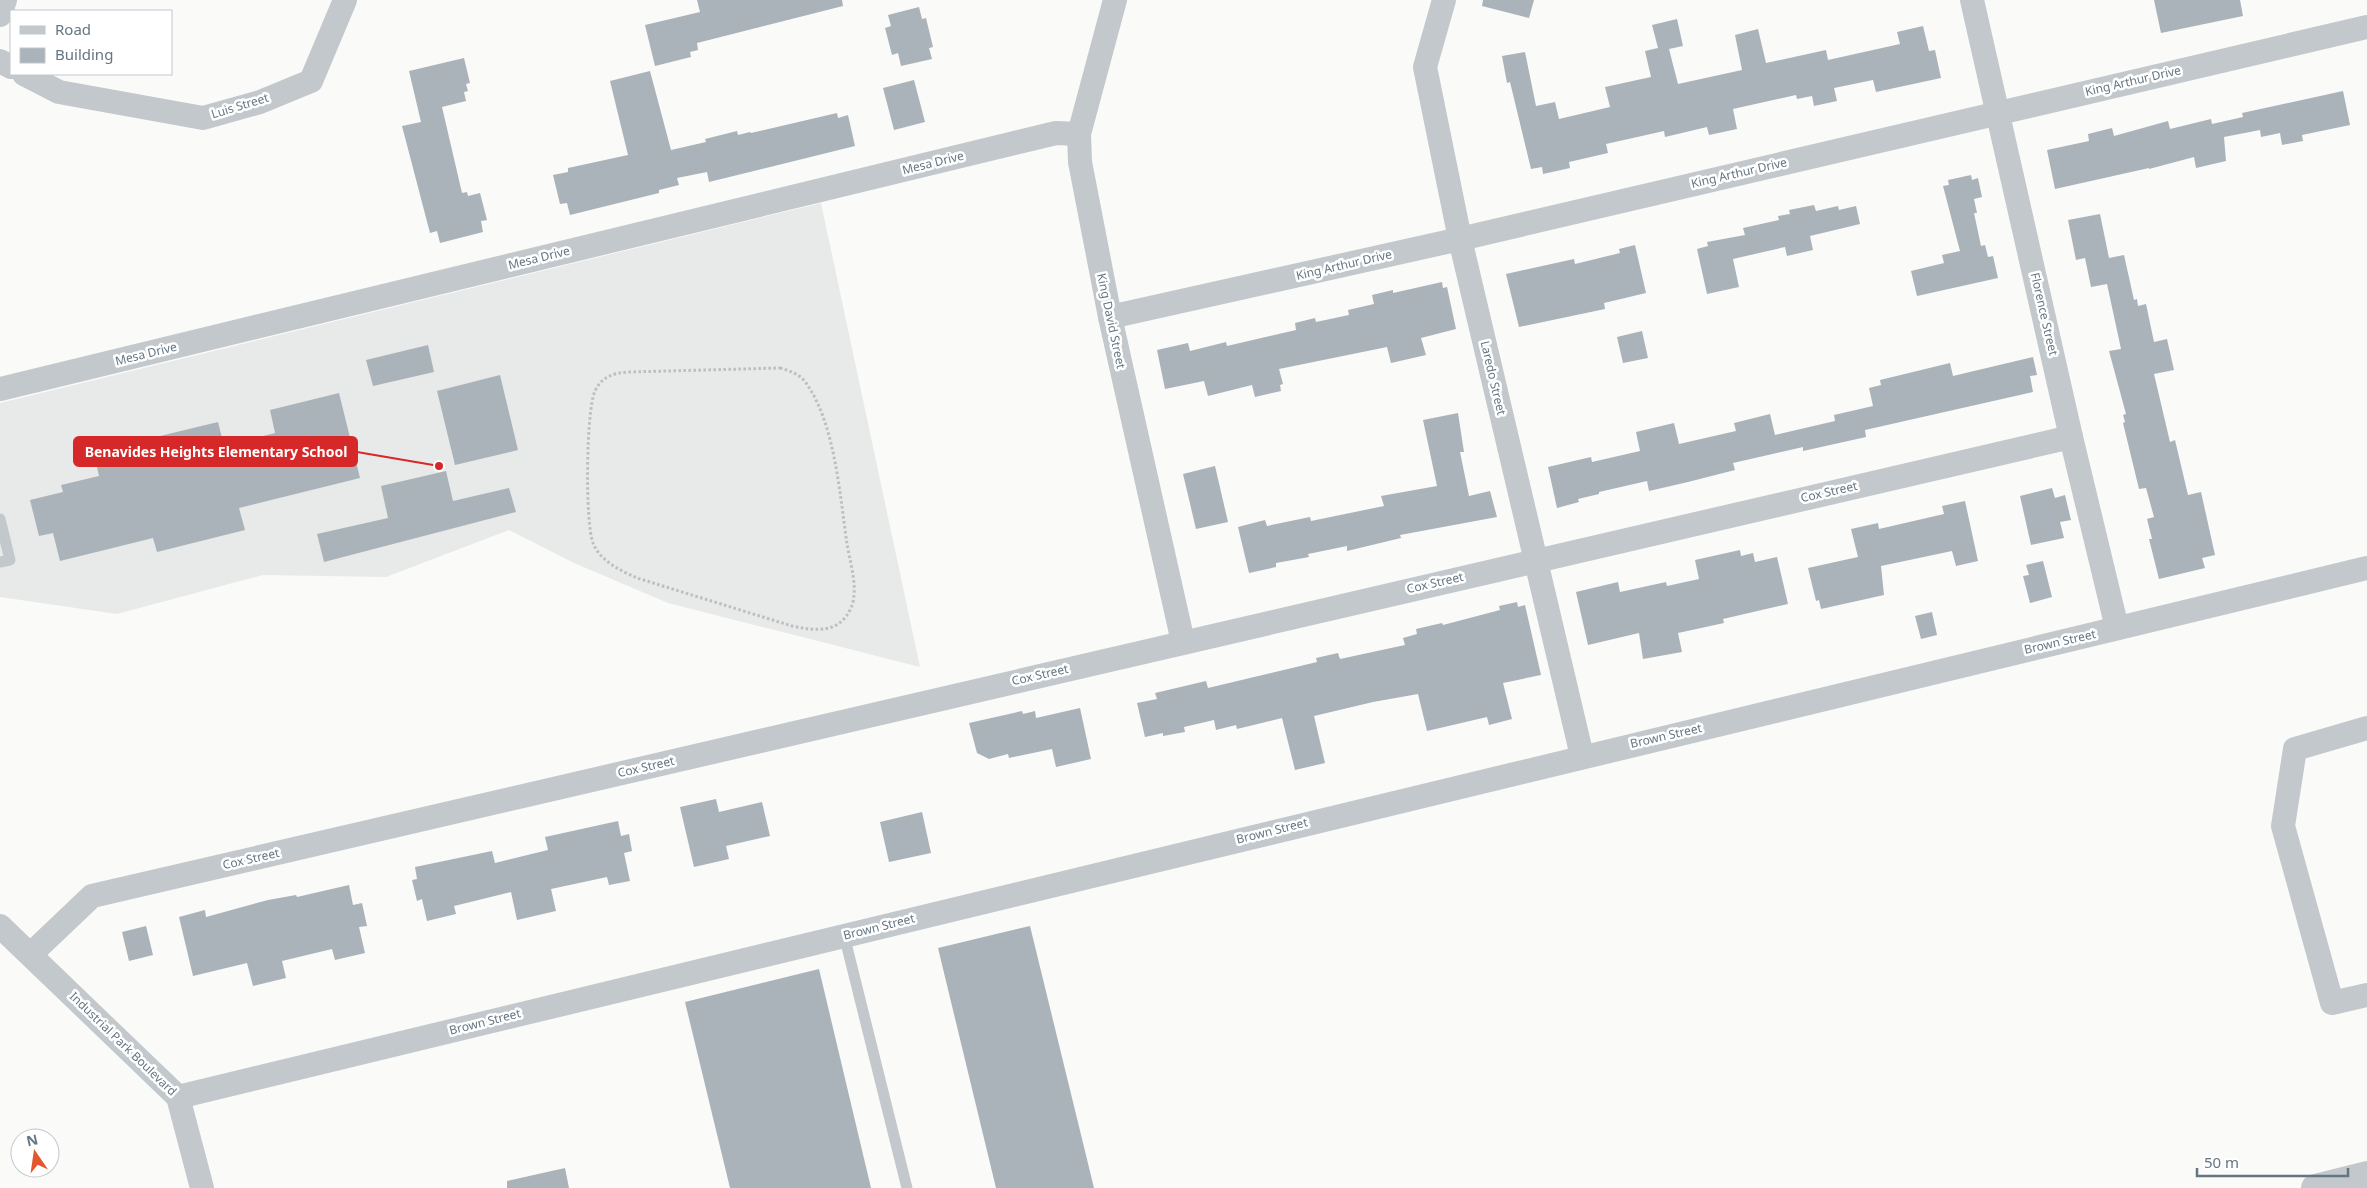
<svg xmlns="http://www.w3.org/2000/svg" width="2367" height="1188" font-family="'Noto Sans',sans-serif">
<rect width="100%" height="100%" fill="#fafaf8"/>
<path fill="#e8e9e9" d="M821 203 920 667 668 603 574 563 509 530 386 577 263 575 117 614 0 597V403Z"/>
<g fill="#aab3b9">
<path d="M697 0H842L843 6 697 43 698 50 690 52 691 57 655 66 645 25 700 12Z"/>
<path d="M1483 0H1534L1529 18 1482 6Z"/>
<path d="M2154 0H2240L2243 16 2161 33Z"/>
<path d="M919 7 922 19 926 18 933 47 929 48 932 59 901 66 898 53 892 55 885 28 891 26 888 15Z"/>
<path d="M1677 19 1683 46 1669 49 1678 84 1742 70 1735 35 1758 29 1766 63 1826 50 1828 60 1900 44 1897 32 1923 26 1929 51 1935 50 1941 78 1876 92 1873 80 1834 88 1837 101 1814 106 1812 96 1797 99 1796 95 1733 109 1737 129 1709 135 1707 127 1665 137 1664 131 1606 144 1608 153 1569 162 1570 168 1543 174 1542 167 1531 169 1510 82 1507 83 1502 56 1525 52 1536 106 1555 102 1559 119 1610 107 1605 87 1651 77 1645 51 1658 48 1652 25Z"/>
<path d="M464 58 470 83 466 84 468 91 464 92 466 101 442 107 462 193 467 192 468 196 480 193 487 220 481 221 483 232 440 243 437 231 430 233 402 126 421 122 409 71Z"/>
<path d="M650 71 671 150 706 142 705 139 737 131 738 135 750 132 751 133 837 113 838 118 848 115 855 146 709 182 707 172 677 178 679 185 659 190V193L570 215 567 203 560 204 553 175 568 172V168L628 155 610 81Z"/>
<path d="M914 80 925 122 894 130 883 88Z"/>
<path d="M2343 91 2350 125 2302 135 2303 141 2282 145 2280 133 2261 137 2260 130 2224 137 2226 161 2196 168 2194 157 2149 169V168L2055 189 2047 150 2089 141 2088 134 2112 128 2114 136 2168 121 2170 129 2211 119 2212 124 2243 117 2242 113Z"/>
<path d="M1971 175 1972 180 1978 178 1982 197 1974 199 1977 213H1974L1981 246 1985 245 1988 257 1993 256 1998 278 1917 296 1911 271 1944 263 1942 255 1960 251 1943 186 1949 185 1948 180Z"/>
<path d="M1814 205 1816 211 1838 206 1839 210 1856 206 1860 224 1810 236 1813 250 1787 256 1785 247 1733 259 1739 287 1707 294 1697 249 1708 246 1707 242 1745 235 1743 228 1779 220 1778 216 1790 214 1789 210Z"/>
<path d="M2100 214 2109 258 2124 255 2134 300 2137 299 2138 306 2146 304 2154 342 2167 339 2174 370 2154 374 2170 442 2175 440 2188 495 2201 492 2215 555 2202 558 2205 568 2159 579 2149 539H2152L2147 519 2154 517 2146 488 2139 489 2123 423 2125 422 2123 415 2126 414 2109 351 2121 349 2107 284 2091 287 2085 258 2076 260 2068 220Z"/>
<path d="M1635 245 1646 293 1604 303 1605 309 1519 327 1506 274 1574 259 1575 264 1620 253 1619 249Z"/>
<path d="M1442 282 1443 288 1447 287 1456 329 1421 338 1426 355 1391 363 1387 347 1279 369 1283 384 1280 385 1281 391 1255 397 1252 385 1208 396 1204 381 1165 389 1157 350 1188 343 1190 351 1226 342 1227 346 1296 330 1295 323 1315 318 1316 322 1349 315 1348 310 1374 304 1372 295 1393 290V293Z"/>
<path d="M1642 331 1648 358 1623 363 1617 337Z"/>
<path d="M428 345 434 372 373 386 366 360Z"/>
<path d="M2033 357 2037 375 2030 376 2033 392 1865 430 1866 437 1803 451V447L1733 463 1735 470 1688 482 1649 491 1647 481 1599 492V494L1578 499 1579 502 1557 508 1548 467 1591 457 1592 462 1640 451 1636 432 1674 423 1679 444 1736 431 1734 423 1770 414 1775 435 1835 421 1834 415 1873 406 1869 388 1881 385 1880 380 1950 363 1953 376Z"/>
<path d="M500 375 518 450 455 465 437 391Z"/>
<path d="M339 393 360 478 239 508 245 530 157 552 153 538 60 561 53 533 39 536 30 500 63 492 61 485 99 476 97 467 135 458 131 443 218 422 224 446 275 433 270 410Z"/>
<path d="M1458 413 1464 452H1460L1469 496 1490 491 1497 517 1400 535 1401 538 1347 551V546L1308 554 1309 557 1276 563V567L1249 573 1238 527 1265 520 1267 526 1310 517 1311 521 1384 506 1381 496 1437 486 1423 420Z"/>
<path d="M1215 466 1228 522 1196 529 1183 474Z"/>
<path d="M446 471 453 501 509 488 516 512 324 562 317 534 388 518 381 486Z"/>
<path d="M2052 488 2055 498 2065 495 2071 520 2060 522 2064 538 2031 545 2020 496Z"/>
<path d="M1965 501 1978 561 1956 566 1952 551 1881 566 1884 595 1821 609 1819 600 1816 601 1808 568 1858 557 1851 529 1878 523 1879 529 1944 514 1942 506Z"/>
<path d="M1740 550 1741 556 1753 553 1755 562 1777 557 1788 604 1723 619 1724 623 1678 633 1682 652 1643 659 1639 633 1588 645 1576 592 1618 582 1620 592 1666 582 1667 586 1699 579 1695 560Z"/>
<path d="M2043 561 2052 597 2030 603 2023 576 2029 575 2026 565Z"/>
<path d="M1517 602 1518 607 1525 605 1541 675 1503 683 1512 719 1489 725 1487 717 1427 731 1418 694 1373 702 1314 716 1325 763 1295 770 1282 718 1237 729 1236 725 1216 730 1214 720 1184 727 1185 732 1163 736V733L1145 737 1137 703 1157 699 1155 693 1206 681 1208 688 1317 662 1316 658 1338 653 1340 659 1405 645 1403 638 1417 634 1416 629 1442 623 1443 625 1500 610 1499 606Z"/>
<path d="M1932 612 1937 635 1921 639 1915 616Z"/>
<path d="M1080 708 1091 759 1056 767 1052 749 1009 758 1008 754 989 759 977 753 969 723 1022 711 1023 714 1035 711 1036 718Z"/>
<path d="M716 799 719 812 762 802 770 836 726 846 729 859 694 867 680 807Z"/>
<path d="M922 812 931 853 889 862 880 822Z"/>
<path d="M618 821 621 836 629 834 632 851 624 853 630 881 609 885 607 877 551 889 556 911 517 920 511 892 454 906 456 914 427 921 422 899 417 901 412 880 417 879 415 867 492 851 495 863 548 850 545 837Z"/>
<path d="M349 885 353 905 362 903 367 926 359 927 365 953 335 960 332 949 282 961 286 978 253 986 247 963 193 976 179 917 205 910 206 917 268 900 296 895 297 897Z"/>
<path d="M146 926 153 955 129 961 122 932Z"/>
<path d="M1030 926 1094 1188H996L938 948Z"/>
<path d="M819 969 871 1188H730L685 1002Z"/>
<path d="M565 1168 569 1188H507V1181Z"/>
</g>
<g fill="none" stroke-linecap="round" stroke-linejoin="round">
<path stroke="#bbbfc2" stroke-width="3" stroke-dasharray="2.5 2.5" stroke-linecap="butt" d="M780 368C791 371 802 375 808 386 835 426 840 496 847 544 850 562 859 590 851 608 839 634 816 631 792 626L637 578C621 571 600 561 593 543 585 523 586 410 595 391 602 376 614 373 629 372Z"/>
<g stroke="#c3c8cc" stroke-width="11">
<path d="M0 519 10 560 0 562"/>
<path d="M844 935 907 1188"/>
</g>
<g stroke="#c3c8cc" stroke-width="24">
<path d="M1115 0 1079 134 1080 162 1110 317 1183 642"/>
<path d="M1444 0 1425 67 1460 239 1582 756"/>
<path d="M1972 0 2071 437 2117 628"/>
<path d="M0 15 5 0"/>
<path d="M0 61 11 67"/>
<path d="M24 74 59 92 203 118 260 102 311 81 345 0"/>
<path d="M1110 317 1460 239 2367 27"/>
<path d="M0 389 1056 133 1079 134"/>
<path d="M2367 728 2295 749 2283 826 2332 1003 2367 995"/>
<path d="M0 926 178 1097 202 1188"/>
<path d="M31 954 92 896 2071 437"/>
<path d="M178 1097 2367 568"/>
</g>
<path stroke="#c3c8cc" stroke-width="28" d="M2315 1188 2367 1175"/>
</g>
<g text-anchor="middle" stroke-width="5" stroke-linejoin="round" paint-order="stroke">
<g font-size="12" fill="#657683" stroke="#fff">
<text transform="translate(2133 81) rotate(-13)" y="4">King Arthur Drive</text>
<text transform="translate(240 106) rotate(-17)" y="4">Luis Street</text>
<text transform="translate(933 163) rotate(-14)" y="4">Mesa Drive</text>
<text transform="translate(1739 173) rotate(-13)" y="4">King Arthur Drive</text>
<text transform="translate(539 258) rotate(-14)" y="4">Mesa Drive</text>
<text transform="translate(1344 265) rotate(-13)" y="4">King Arthur Drive</text>
<text transform="translate(2044 314) rotate(77)" y="4">Florence Street</text>
<text transform="translate(1111 321) rotate(78)" y="4">King David Street</text>
<text transform="translate(146 354) rotate(-14)" y="4">Mesa Drive</text>
<text transform="translate(1493 378) rotate(77)" y="4">Laredo Street</text>
<text transform="translate(1829 492) rotate(-13)" y="4">Cox Street</text>
<text transform="translate(1435 583) rotate(-13)" y="4">Cox Street</text>
<text transform="translate(2060 642) rotate(-13)" y="4">Brown Street</text>
<text transform="translate(1040 675) rotate(-13)" y="4">Cox Street</text>
<text transform="translate(1666 736) rotate(-13)" y="4">Brown Street</text>
<text transform="translate(646 767) rotate(-13)" y="4">Cox Street</text>
<text transform="translate(1272 831) rotate(-14)" y="4">Brown Street</text>
<text transform="translate(251 859) rotate(-13)" y="4">Cox Street</text>
<text transform="translate(879 927) rotate(-14)" y="4">Brown Street</text>
<text transform="translate(485 1022) rotate(-14)" y="4">Brown Street</text>
<text transform="translate(123 1044) rotate(44)" y="4">Industrial Park Boulevard</text>
</g>
</g>
<path fill="none" stroke="#d62828" stroke-width="2" d="M439 466L357 452"/>
<circle fill="#d62828" stroke="#fff" stroke-width="2" cx="439" cy="466" r="5"/>
<rect fill="#d62828" stroke="#d62828" stroke-width="2" x="74" y="437" width="283" height="29" rx="5"/>
<g font-size="14" text-anchor="middle" font-weight="bold" fill="#fff">
<text x="216" y="457">Benavides Heights Elementary School</text>
</g>
<rect x="10" y="10" width="162" height="65" fill="#ffffff" stroke="#c1c8cd"/>
<rect x="20" y="26" width="25" height="8" fill="#c3c8cc" stroke="#c1c8cd"/>
<text x="55" y="35" font-size="15" fill="#657683">Road</text>
<rect x="20" y="48" width="25" height="15" fill="#aab3b9" stroke="#c1c8cd"/>
<text x="55" y="60" font-size="15" fill="#657683">Building</text>
<g transform="translate(35 1153) rotate(347)"><circle r="24" fill="#ffffff" stroke="#c1c8cd"/>
<path d="M0-4L9 19L0 12L-9 19Z" fill="#e4572e"/>
<text y="-8" font-size="14" font-weight="bold" text-anchor="middle" fill="#657683">N</text>
</g>
<path d="M2197 1168v8h151v-8" fill="none" stroke="#657683" stroke-width="2.5"/>
<text x="2204" y="1168" font-size="15" fill="#657683" stroke="#ffffff" stroke-width="4" paint-order="stroke">50 m</text>
</svg>
